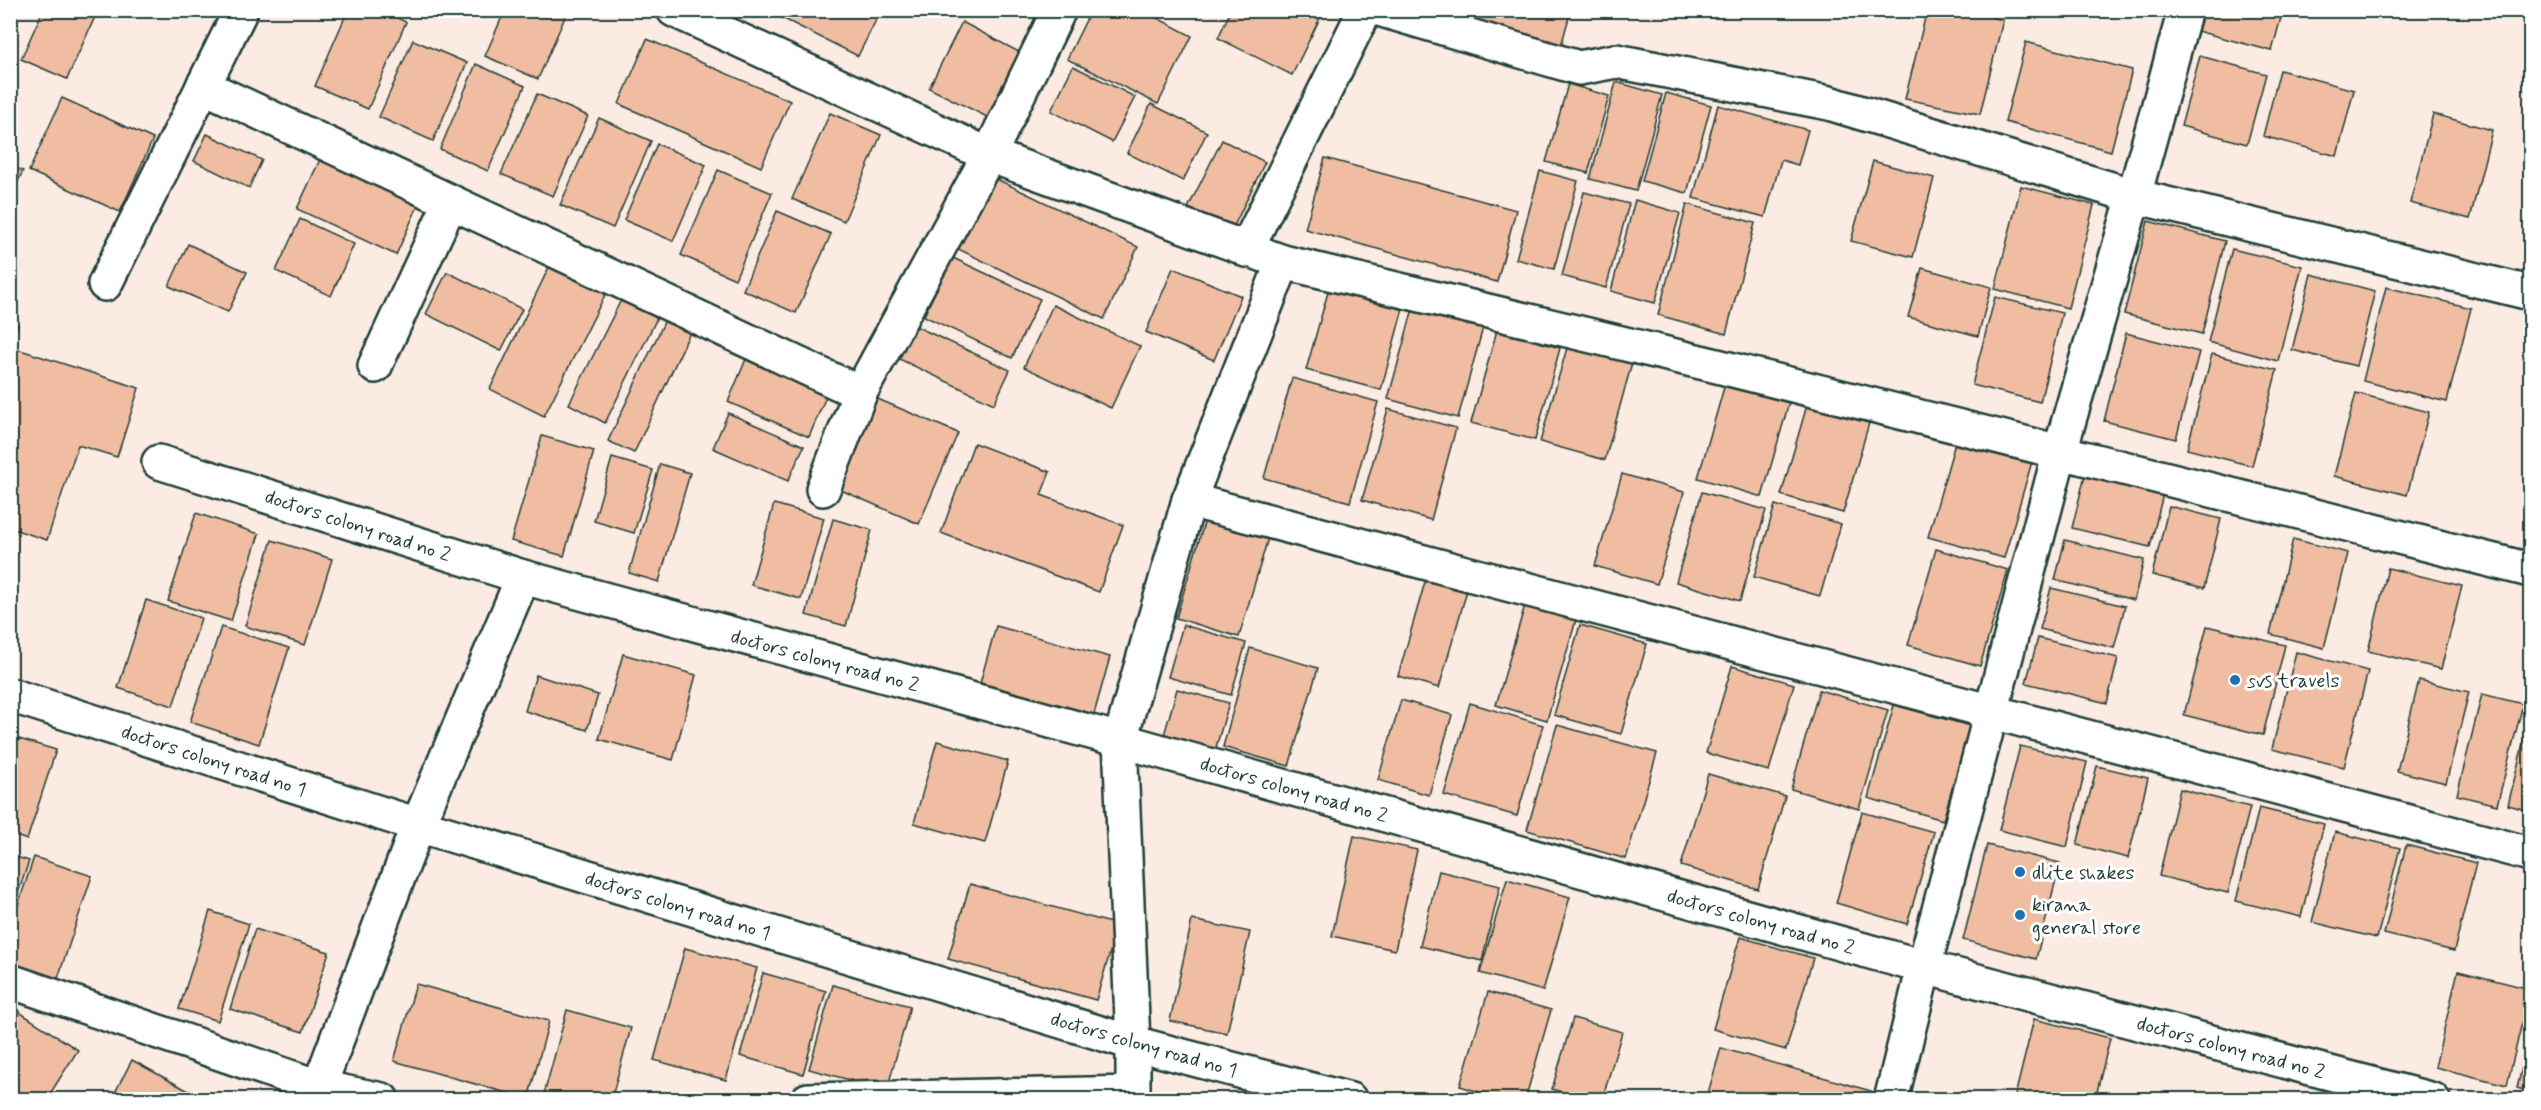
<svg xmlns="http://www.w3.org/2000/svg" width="2541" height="1110" font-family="Mynerve,sans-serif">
<rect width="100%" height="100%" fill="#fbebe3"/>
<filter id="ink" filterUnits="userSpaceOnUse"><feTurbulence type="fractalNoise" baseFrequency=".0167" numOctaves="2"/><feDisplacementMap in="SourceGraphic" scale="12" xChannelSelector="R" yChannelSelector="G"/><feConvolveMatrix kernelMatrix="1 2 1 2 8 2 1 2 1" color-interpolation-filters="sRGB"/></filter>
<g filter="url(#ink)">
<g fill="#f1bda2" stroke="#1f3d34" stroke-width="1.5">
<path d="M43 10H98L67 79 21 59Z"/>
<path d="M348 10H380L406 22 368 109 315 86Z"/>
<path d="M505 10H568L538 79 485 56Z"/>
<path d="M766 10H881L858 56Z"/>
<path d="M1091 10H1142L1192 36 1158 104 1067 59Z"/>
<path d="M1231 10H1314L1322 14 1292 75 1218 38Z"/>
<path d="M1430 10H1571L1561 46Z"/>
<path d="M1927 10H1964L2003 20 1980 114 1905 99Z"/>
<path d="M2203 10H2283L2272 51 2197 31Z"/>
<path d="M962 22 1021 53 989 118 929 88Z"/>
<path d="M647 39 790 101 761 167 619 104Z"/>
<path d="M413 40 467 63 433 141 379 117Z"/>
<path d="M2026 42 2132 70 2111 151 2005 122Z"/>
<path d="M2200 56 2266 74 2247 144 2181 126Z"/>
<path d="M476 64 525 86 488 171 440 149Z"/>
<path d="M1073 66 1135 97 1112 142 1051 111Z"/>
<path d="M2280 70 2354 90 2337 156 2263 136Z"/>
<path d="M1616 82 1662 95 1636 191 1590 179Z"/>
<path d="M1568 84 1609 96 1588 173 1546 162Z"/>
<path d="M1666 93 1711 105 1687 193 1642 181Z"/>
<path d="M537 94 588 116 553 196 501 174Z"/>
<path d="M62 98 153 139 120 212 29 171Z"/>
<path d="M1151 104 1207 132 1183 181 1127 153Z"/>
<path d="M1718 105 1808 130 1798 165 1781 160 1765 217 1693 198Z"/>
<path d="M830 113 881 135 844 221 792 199Z"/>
<path d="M2433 114 2492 130 2470 219 2410 203Z"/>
<path d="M599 118 651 141 613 228 560 205Z"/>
<path d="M207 134 262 160 249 188 194 161Z"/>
<path d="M1222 140 1265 162 1232 230 1188 208Z"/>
<path d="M657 144 706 165 673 241 624 220Z"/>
<path d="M323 153 421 199 396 255 297 209Z"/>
<path d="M1325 158 1516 210 1497 282 1305 229Z"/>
<path d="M1873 161 1934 178 1913 257 1851 241Z"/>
<path d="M10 165 23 171 10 198Z"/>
<path d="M718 170 772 193 735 279 681 255Z"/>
<path d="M1540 171 1578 181 1554 269 1516 259Z"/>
<path d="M988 175 1138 247 1104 319 954 247Z"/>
<path d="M2021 186 2094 205 2068 308 1995 289Z"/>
<path d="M1584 192 1629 204 1606 288 1562 276Z"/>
<path d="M1635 200 1680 213 1655 303 1611 291Z"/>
<path d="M1687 204 1755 223 1726 334 1658 315Z"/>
<path d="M777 211 831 234 796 313 743 290Z"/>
<path d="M300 219 354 244 331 296 276 271Z"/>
<path d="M2148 221 2225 241 2202 334 2124 314Z"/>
<path d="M188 244 247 272 228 312 169 286Z"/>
<path d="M2232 249 2302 266 2278 361 2208 342Z"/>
<path d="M951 257 1040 299 1012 358 924 316Z"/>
<path d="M552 261 608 289 544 416 490 389Z"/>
<path d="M1173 268 1241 296 1214 360 1146 332Z"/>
<path d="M1922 268 1991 287 1978 336 1908 317Z"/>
<path d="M447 272 522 309 501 351 426 314Z"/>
<path d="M2311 274 2375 291 2356 366 2292 350Z"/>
<path d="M1330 285 1404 305 1381 390 1306 370Z"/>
<path d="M2386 287 2471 308 2447 402 2363 381Z"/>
<path d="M1995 297 2062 313 2040 402 1972 385Z"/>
<path d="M621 300 657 318 605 423 569 404Z"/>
<path d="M1053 305 1140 346 1111 408 1024 367Z"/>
<path d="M1414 305 1484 324 1458 418 1388 399Z"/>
<path d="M667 316 692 328 634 453 608 441Z"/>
<path d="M10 322 18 325 11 347 139 388 117 457 78 445 47 540 10 528Z"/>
<path d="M913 325 1010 370 994 404 897 358Z"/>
<path d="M1497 330 1560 348 1535 440 1471 423Z"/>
<path d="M2126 333 2199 352 2176 439 2104 421Z"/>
<path d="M1569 341 1633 359 1605 460 1540 442Z"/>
<path d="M749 352 830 387 809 437 728 402Z"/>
<path d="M2212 354 2277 370 2252 466 2187 449Z"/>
<path d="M1292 378 1378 402 1350 502 1264 478Z"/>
<path d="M1725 384 1789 403 1762 497 1698 478Z"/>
<path d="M2356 393 2429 412 2407 495 2334 476Z"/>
<path d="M873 397 958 433 919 524 834 487Z"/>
<path d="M1807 405 1869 423 1843 513 1781 495Z"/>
<path d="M1388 409 1456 428 1431 520 1362 500Z"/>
<path d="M728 413 804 446 788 481 713 448Z"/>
<path d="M542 436 594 451 564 556 511 541Z"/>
<path d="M1957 436 2033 458 2004 558 1928 537Z"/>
<path d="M974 443 1050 472 1041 495 1123 525 1099 592 941 533Z"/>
<path d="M612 458 653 470 634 533 594 521Z"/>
<path d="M660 464 690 473 659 582 629 573Z"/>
<path d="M1622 474 1684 492 1657 584 1595 566Z"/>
<path d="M2085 475 2163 494 2150 547 2072 528Z"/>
<path d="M1702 492 1766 510 1740 601 1676 582Z"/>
<path d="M774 504 824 518 801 599 751 585Z"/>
<path d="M1775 505 1841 524 1820 596 1754 577Z"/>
<path d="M2169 506 2221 519 2204 588 2152 575Z"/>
<path d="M196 513 259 534 231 621 168 601Z"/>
<path d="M833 519 872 530 846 626 806 615Z"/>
<path d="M1205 520 1268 538 1239 637 1176 618Z"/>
<path d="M2293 539 2348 553 2324 648 2270 634Z"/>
<path d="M272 540 332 559 305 645 245 626Z"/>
<path d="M2065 540 2144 560 2134 600 2055 580Z"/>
<path d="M1936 549 2008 570 1980 666 1908 645Z"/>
<path d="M2388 568 2462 586 2441 669 2368 651Z"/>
<path d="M1427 575 1468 587 1439 688 1398 676Z"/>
<path d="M2051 588 2125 606 2114 648 2040 629Z"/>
<path d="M146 600 201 618 173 706 118 688Z"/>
<path d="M1525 605 1576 620 1547 720 1496 705Z"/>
<path d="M1183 625 1246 643 1231 695 1168 677Z"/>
<path d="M1580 625 1647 644 1621 734 1554 715Z"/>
<path d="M996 626 1110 657 1094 714 980 683Z"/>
<path d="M2207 626 2285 645 2263 735 2184 715Z"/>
<path d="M221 627 289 648 259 744 190 722Z"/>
<path d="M2038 638 2118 658 2107 703 2026 683Z"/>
<path d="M1250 648 1318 668 1289 766 1223 747Z"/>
<path d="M2296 652 2368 671 2344 767 2272 749Z"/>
<path d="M623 654 696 675 673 760 599 739Z"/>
<path d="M1732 666 1794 684 1769 771 1706 753Z"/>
<path d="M536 675 598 695 587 730 525 711Z"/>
<path d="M2419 680 2469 692 2446 783 2397 771Z"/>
<path d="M1177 689 1229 703 1214 754 1163 739Z"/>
<path d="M1819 690 1888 710 1859 809 1791 789Z"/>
<path d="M2482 694 2523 704 2497 805 2457 795Z"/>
<path d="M1401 700 1452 715 1429 795 1378 780Z"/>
<path d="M1470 703 1543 725 1517 816 1444 795Z"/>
<path d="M1894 705 1970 726 1943 820 1868 798Z"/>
<path d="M2530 716V811L2508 805Z"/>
<path d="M1557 725 1657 753 1626 859 1527 830Z"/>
<path d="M19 739 56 750 27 840 10 834V765Z"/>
<path d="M937 741 1008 761 985 843 914 823Z"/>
<path d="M2020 746 2087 762 2067 847 1999 830Z"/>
<path d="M2097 766 2148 778 2128 858 2077 845Z"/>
<path d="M1708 774 1785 796 1758 889 1681 866Z"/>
<path d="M2180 789 2250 807 2228 893 2159 876Z"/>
<path d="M2259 808 2324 824 2301 917 2236 901Z"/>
<path d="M1862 812 1934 832 1907 924 1836 903Z"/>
<path d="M2335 832 2400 848 2377 938 2312 922Z"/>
<path d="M1354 836 1417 850 1395 950 1332 936Z"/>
<path d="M1987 845 2060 863 2036 959 1963 940Z"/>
<path d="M2406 845 2476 863 2454 951 2384 934Z"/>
<path d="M10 855 29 861 10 917Z"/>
<path d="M34 857 92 876 56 984 10 969V929Z"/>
<path d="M1439 871 1500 886 1482 961 1420 946Z"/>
<path d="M1507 879 1570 897 1543 991 1480 973Z"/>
<path d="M970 884 1118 925 1096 1000 948 959Z"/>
<path d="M210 911 249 924 218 1021 179 1009Z"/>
<path d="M1192 920 1250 932 1227 1033 1170 1021Z"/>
<path d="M255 929 329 952 303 1032 230 1009Z"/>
<path d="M1740 937 1813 958 1786 1050 1713 1029Z"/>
<path d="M685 948 757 968 726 1080 654 1060Z"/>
<path d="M2458 971 2530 989 2507 1085 2435 1067Z"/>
<path d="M763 973 826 991 803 1074 740 1056Z"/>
<path d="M416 984 549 1021 528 1099 394 1061Z"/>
<path d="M833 985 910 1006 887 1090 809 1069Z"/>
<path d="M1488 992 1551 1010 1525 1100H1505L1460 1086Z"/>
<path d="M10 1006 78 1050 46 1100H10Z"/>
<path d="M567 1010 631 1028 611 1100 543 1098Z"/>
<path d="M1573 1018 1622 1032 1602 1100H1587L1552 1089Z"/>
<path d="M2034 1019 2110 1038 2095 1100H2014Z"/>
<path d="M2530 1035V1092L2517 1088Z"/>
<path d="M1721 1048 1871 1091 1869 1100H1706Z"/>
<path d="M132 1060 205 1100H111Z"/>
</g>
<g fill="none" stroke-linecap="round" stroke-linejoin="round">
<defs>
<g id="minor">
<path d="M674 10 989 155 1283 262 1713 365 2530 570"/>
<path d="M1382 10 1579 68 1616 61 1829 103 2134 196 2530 293"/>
<path d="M203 86 860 393 989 155 1059 10"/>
<path d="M1246 250 1365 10"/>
<path d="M105 284 241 10"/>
<path d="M375 366 450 203"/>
<path d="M159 462 523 577 1120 740 1924 967 2433 1100"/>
<path d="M823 489 860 393"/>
<path d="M1189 500 2530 854"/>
<path d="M10 695 418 825 1133 1043 1350 1100"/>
<path d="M10 981 319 1087 382 1100"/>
<path d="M314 1100 418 825 523 577"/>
<path d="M808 1100 1133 1093"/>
<path d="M1133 1100V1043L1120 740 1189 500 1283 262"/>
<path d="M1891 1100 1924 967 2060 451 2134 196 2185 10"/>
</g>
</defs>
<use href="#minor" stroke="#1f3d34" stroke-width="38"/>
<use href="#minor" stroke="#fff" stroke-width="33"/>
</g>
</g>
<g fill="#1f6fb2" stroke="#fff" stroke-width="2">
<circle cx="2235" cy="680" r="6"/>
<circle cx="2020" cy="872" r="6"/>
<circle cx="2020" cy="915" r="6"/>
</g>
<g text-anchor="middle" stroke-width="6" stroke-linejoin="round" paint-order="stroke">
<g font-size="20" fill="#1f3d34" stroke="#fff">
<text transform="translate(358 525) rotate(18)" y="7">doctors colony road no 2</text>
<text transform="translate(825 660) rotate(15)" y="7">doctors colony road no 2</text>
<text transform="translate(214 760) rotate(18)" y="7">doctors colony road no 1</text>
<text transform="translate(1294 789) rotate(16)" y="7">doctors colony road no 2</text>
<text transform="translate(678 905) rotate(17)" y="7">doctors colony road no 1</text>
<text transform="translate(1761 921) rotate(16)" y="7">doctors colony road no 2</text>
<text transform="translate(1144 1044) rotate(16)" y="7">doctors colony road no 1</text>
<text transform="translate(2231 1047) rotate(15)" y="7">doctors colony road no 2</text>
</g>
<g font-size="20" fill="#1f3d34" stroke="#fff" text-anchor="start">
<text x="2247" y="687">svs travels</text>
<text x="2032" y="879">dlite shakes</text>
<text x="2032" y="911">kirana<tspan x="2032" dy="23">general store</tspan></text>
</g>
</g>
<rect width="2541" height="1110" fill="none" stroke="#fff" stroke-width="36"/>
<rect x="18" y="18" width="2505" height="1074" fill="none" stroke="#1f3d34" stroke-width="2" filter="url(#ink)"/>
</svg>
